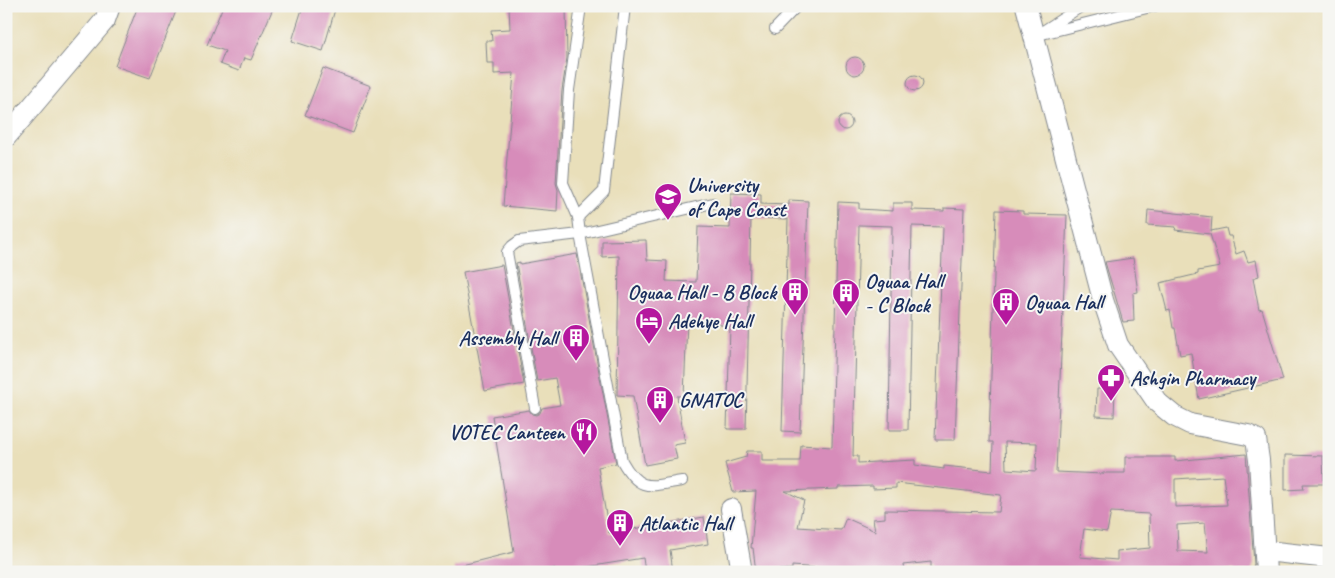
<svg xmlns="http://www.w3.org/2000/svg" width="1335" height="578" font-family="Caveat,sans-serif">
<rect width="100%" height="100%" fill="#f6f6f2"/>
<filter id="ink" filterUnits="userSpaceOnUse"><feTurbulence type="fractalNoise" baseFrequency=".02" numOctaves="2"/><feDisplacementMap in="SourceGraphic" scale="10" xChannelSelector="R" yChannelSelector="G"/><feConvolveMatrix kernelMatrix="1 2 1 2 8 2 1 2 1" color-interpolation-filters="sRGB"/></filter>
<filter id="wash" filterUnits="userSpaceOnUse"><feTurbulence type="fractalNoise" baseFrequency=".0096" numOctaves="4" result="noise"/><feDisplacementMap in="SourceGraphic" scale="20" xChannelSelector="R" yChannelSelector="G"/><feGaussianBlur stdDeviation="1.12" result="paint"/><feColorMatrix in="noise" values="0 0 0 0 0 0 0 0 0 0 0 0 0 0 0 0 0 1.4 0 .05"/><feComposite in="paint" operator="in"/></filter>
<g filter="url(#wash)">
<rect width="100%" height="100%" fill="#e9dfba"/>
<g id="blocks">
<g fill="#d78cba" fill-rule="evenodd">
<path d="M138 6H178L150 78 115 66Z"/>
<path d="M223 6H274L251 60 244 58 239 71 220 64 225 51 207 45Z"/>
<path d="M303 6H336L323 51 292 41Z"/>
<path d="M509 6H566L567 58 562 90 556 183 558 190 557 211 503 206 514 73 494 74V63H487L486 41H492L491 30 510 29Z"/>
<circle cx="855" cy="66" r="9"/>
<path d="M323 68 371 86 353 133 305 115Z"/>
<circle cx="915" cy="83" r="8"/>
<circle cx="845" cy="123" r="7"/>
<path d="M731 193 761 194V204L789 205V200L808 201 800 432 782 431 788 219 751 218 746 429H727L730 326 687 321 684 396H677L685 443 674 445 677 459 645 465 633 396 617 395 619 256 602 257V241L646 240 647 260 667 261 666 281 696 282 698 227 730 228Z"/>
<path d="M838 202 859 203V209L893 211V203H912V210L944 211V208L964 209 955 440H935L943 227 912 226 908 430H889L892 226 859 225 853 456H858V463L915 460V465L944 469V466L992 471 993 442H989L996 210 1023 211V214L1067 215 1056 472 1103 474V473H1125V457H1175V461L1246 454 1254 564 1251 572H1234L1235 570 1178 569V572H931V562L903 565 904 572H845V570L792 566V569L756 572 753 548H751L756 491 733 492 725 463 746 457 747 451H762V461H800L801 445 832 447ZM1005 442 1037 443 1036 471 1006 469ZM1223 476 1227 505 1175 507V479ZM896 483 1001 495 999 512 885 510V518L873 519 875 531 846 518 841 530 798 527 804 500 785 491 838 489V487L873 486V489L896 488ZM1111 512 1149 514 1150 548 1117 551V560L1080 557 1084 529 1107 532ZM1205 523 1208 552 1178 551 1177 525Z"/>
<path d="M1148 210 1212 217 1211 231 1226 228 1228 236H1231L1236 254 1244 251 1248 262 1256 260 1259 276 1253 278 1259 310 1262 309 1283 380 1199 399 1191 353 1180 355 1175 328H1173L1170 310 1167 311 1160 283 1198 274V271L1220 267 1210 234 1175 230 1176 227 1147 225Z"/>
<path d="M577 254 616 463 598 467 609 533 704 517 708 544 670 550 673 572H645L643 558 580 568 581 572H556L555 568 539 572H454V567L514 552 492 416 529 410 532 414 536 415 540 413 542 408 560 405 555 378 537 381 516 263 520 262V264Z"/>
<path d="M1133 258 1138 292 1133 293 1134 321 1123 322 1105 262Z"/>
<path d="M502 265 524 384 485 391 463 272Z"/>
<path d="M1097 389H1115L1114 417 1096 416Z"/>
<path d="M1285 455 1323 456 1324 484H1303L1304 489 1285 490Z"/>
</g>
</g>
</g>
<g filter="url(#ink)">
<use href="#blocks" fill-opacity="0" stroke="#82878c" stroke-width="1"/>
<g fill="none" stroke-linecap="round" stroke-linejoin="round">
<defs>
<g id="service">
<path d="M775 29 797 6"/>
<path d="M1043 31 1082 6"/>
<path d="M1034 36 1155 6"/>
<path d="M578 217 604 191 625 6"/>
<path d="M535 408 507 252 512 246 519 241 580 234 578 217 563 183 569 90 581 6"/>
<path d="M682 481C650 486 640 493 622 461L580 234 713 203"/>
</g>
<g id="minor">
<path d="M1026 6 1103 300 1118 345 1157 402 1174 416 1190 424 1248 435 1256 439 1259 460 1266 572"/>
<path d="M6 137 105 20 110 6"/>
<path d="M731 509 742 572"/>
<path d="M1266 551 1329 558"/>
</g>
</defs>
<use href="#service" stroke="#82878c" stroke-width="12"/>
<use href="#minor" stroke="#82878c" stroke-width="22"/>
<use href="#service" stroke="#fff" stroke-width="10"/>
<use href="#minor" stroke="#fff" stroke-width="20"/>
</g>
</g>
<defs>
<symbol id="university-pin" viewBox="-11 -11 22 30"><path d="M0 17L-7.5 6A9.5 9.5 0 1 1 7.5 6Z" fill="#b5179e" stroke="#f6f6f2"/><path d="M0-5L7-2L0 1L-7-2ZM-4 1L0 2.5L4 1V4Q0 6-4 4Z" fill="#fff"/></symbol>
<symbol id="building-pin" viewBox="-11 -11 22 30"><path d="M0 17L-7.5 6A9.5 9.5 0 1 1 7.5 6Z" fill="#b5179e" stroke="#f6f6f2"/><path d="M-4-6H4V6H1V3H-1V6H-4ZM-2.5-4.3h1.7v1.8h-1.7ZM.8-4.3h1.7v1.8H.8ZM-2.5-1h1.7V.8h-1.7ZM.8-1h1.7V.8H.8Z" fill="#fff"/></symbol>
<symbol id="hotel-pin" viewBox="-11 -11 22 30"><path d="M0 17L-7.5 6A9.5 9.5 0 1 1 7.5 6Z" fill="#b5179e" stroke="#f6f6f2"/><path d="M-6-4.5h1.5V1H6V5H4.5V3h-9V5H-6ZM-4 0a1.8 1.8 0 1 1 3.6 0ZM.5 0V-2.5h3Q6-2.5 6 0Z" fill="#fff"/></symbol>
<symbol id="pharmacy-pin" viewBox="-11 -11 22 30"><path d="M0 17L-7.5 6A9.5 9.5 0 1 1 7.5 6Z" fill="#b5179e" stroke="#f6f6f2"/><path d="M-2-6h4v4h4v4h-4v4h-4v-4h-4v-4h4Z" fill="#fff"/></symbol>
<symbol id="restaurant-pin" viewBox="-11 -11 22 30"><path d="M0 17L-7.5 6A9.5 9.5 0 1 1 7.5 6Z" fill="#b5179e" stroke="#f6f6f2"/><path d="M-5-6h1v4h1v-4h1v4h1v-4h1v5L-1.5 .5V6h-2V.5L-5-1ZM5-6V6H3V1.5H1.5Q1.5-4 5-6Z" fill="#fff"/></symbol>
</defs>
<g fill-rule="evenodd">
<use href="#university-pin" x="652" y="181" width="32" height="43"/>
<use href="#building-pin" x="779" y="276" width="32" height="43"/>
<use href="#building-pin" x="830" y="277" width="32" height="43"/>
<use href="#building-pin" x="990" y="286" width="32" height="43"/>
<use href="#hotel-pin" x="633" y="305" width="32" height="43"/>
<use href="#building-pin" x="560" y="322" width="32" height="43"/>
<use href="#pharmacy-pin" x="1095" y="362" width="32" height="43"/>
<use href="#building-pin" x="644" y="384" width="32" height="43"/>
<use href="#restaurant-pin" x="568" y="416" width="32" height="43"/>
<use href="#building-pin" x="604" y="507" width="32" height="43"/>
</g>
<g text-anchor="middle" stroke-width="4" stroke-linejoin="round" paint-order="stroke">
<g font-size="21" font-weight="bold" fill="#1b2f5e" stroke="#f6f6f2" text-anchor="start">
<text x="687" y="192">University<tspan x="687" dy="24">of Cape Coast</tspan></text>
<text x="865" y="288">Oguaa Hall<tspan x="865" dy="24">- C Block</tspan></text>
<text x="776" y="299" text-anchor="end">Oguaa Hall - B Block</text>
<text x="1025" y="309">Oguaa Hall</text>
<text x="668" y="328">Adehye Hall</text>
<text x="557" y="345" text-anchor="end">Assembly Hall</text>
<text x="1130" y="385">Ashgin Pharmacy</text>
<text x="679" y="407">GNATOC</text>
<text x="565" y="439" text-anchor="end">VOTEC Canteen</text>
<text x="639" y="530">Atlantic Hall</text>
</g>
</g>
<rect width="1335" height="578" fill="none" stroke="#f6f6f2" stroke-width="25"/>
</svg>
